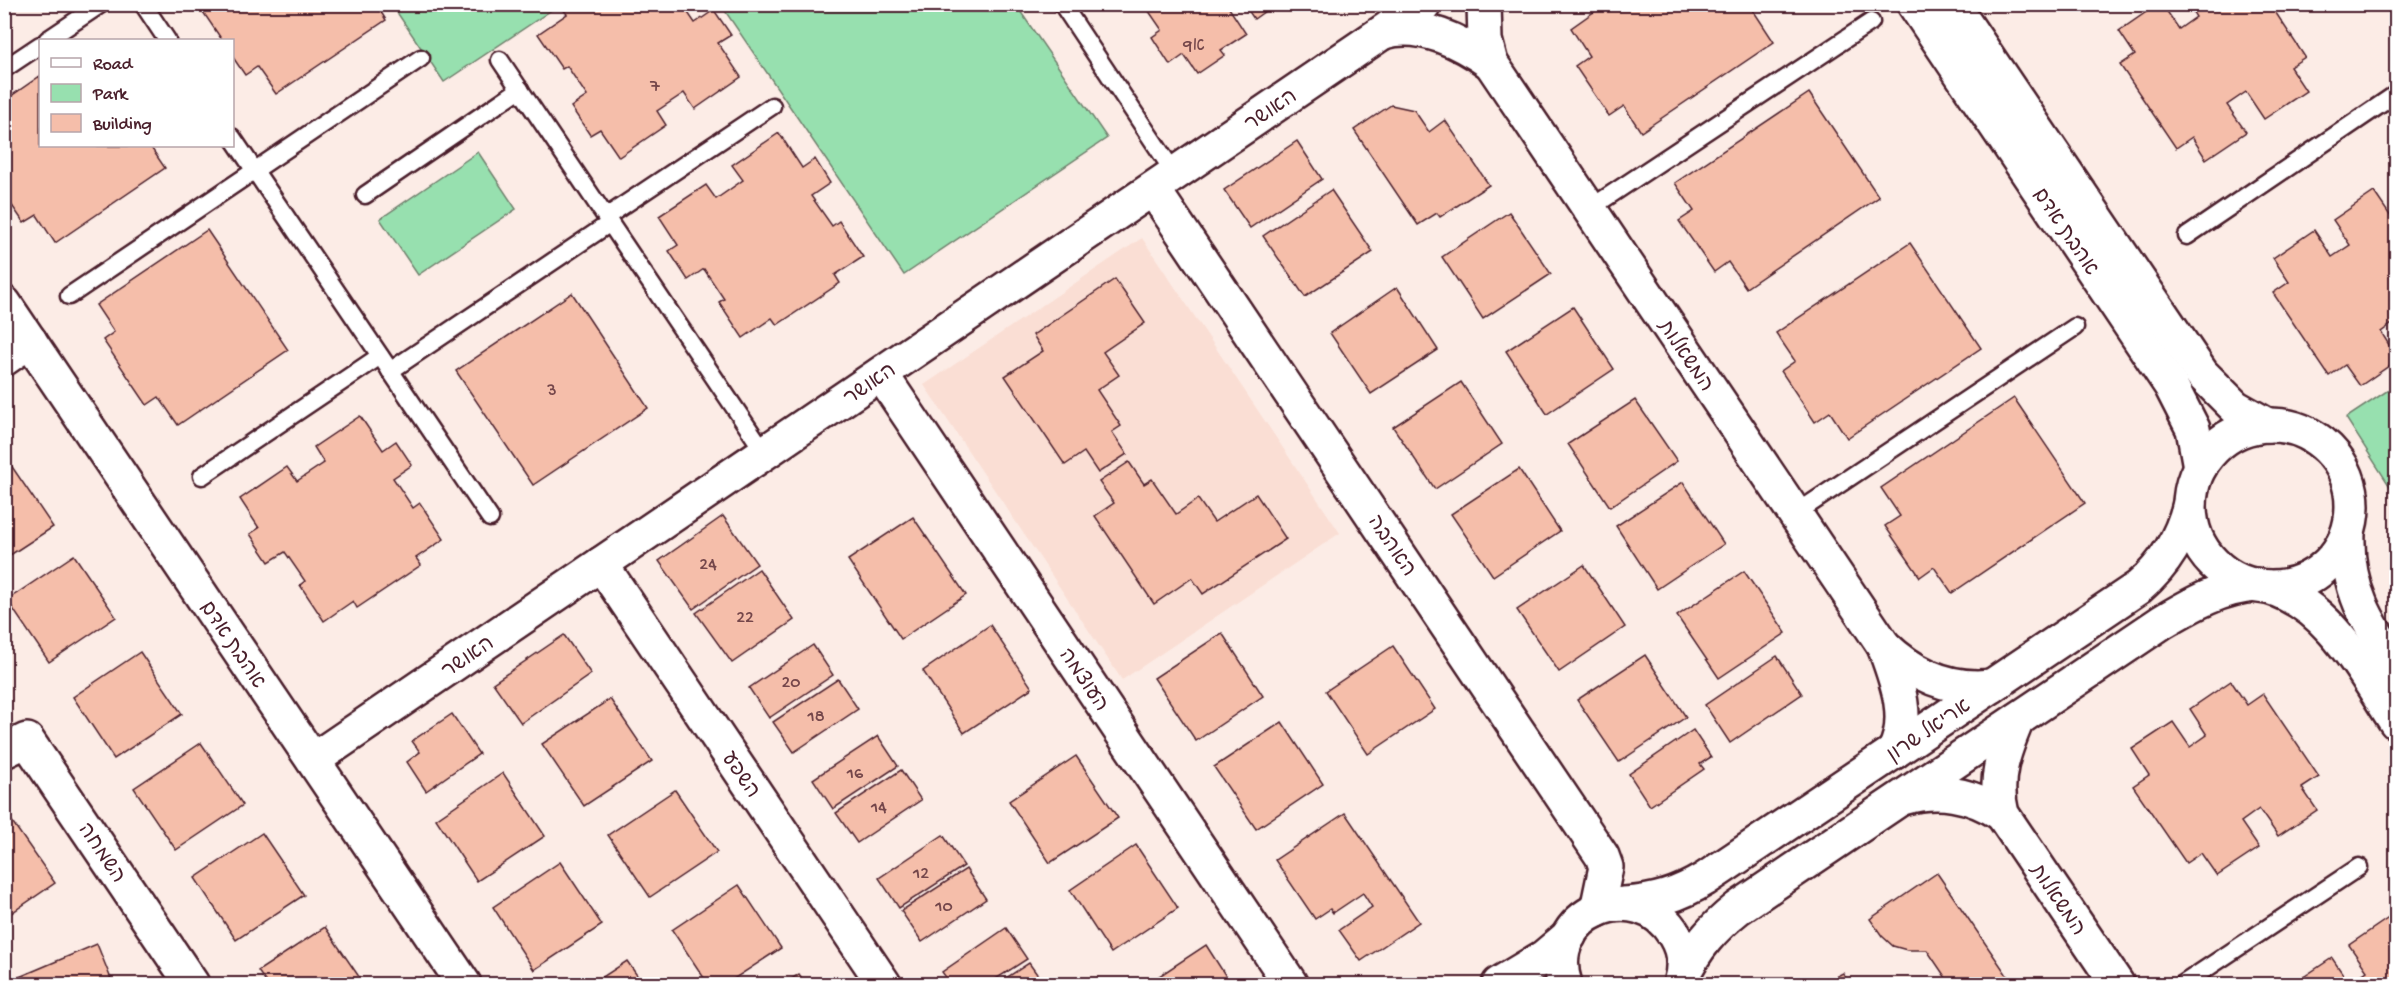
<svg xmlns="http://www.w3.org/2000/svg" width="2401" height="989" font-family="'Gochi Hand','Playpen Sans Hebrew',sans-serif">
<rect width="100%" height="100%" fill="#fcece6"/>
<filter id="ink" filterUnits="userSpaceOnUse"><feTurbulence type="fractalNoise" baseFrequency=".0167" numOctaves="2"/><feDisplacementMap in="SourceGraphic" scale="12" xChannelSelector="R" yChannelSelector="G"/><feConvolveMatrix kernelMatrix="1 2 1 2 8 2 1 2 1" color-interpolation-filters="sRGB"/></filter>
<g filter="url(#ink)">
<path fill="#faded4" d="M1142 238 1340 533 1122 680 924 385Z"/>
<g fill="#97e0af" stroke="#70806d" stroke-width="1.5">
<path d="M392 5H559L444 82Z"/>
<path d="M721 5H1016L1107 138 904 275Z"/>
<path d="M478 152 516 209 418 275 380 219Z"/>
<path d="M2396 385V496L2346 418Z"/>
</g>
<g fill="#f5beaa" stroke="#4a1f2b" stroke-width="1.5">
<path d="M207 4H376L386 20 276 94 257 67 245 75 232 56V40H222L201 9Z"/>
<path d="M567 4H682L695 23 714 10 731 35 718 43 741 77 695 109 684 93 657 111 666 125 619 157 600 129 590 135 571 107 587 96 567 66 562 69 538 34 567 14 562 8Z"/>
<path d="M1144 4H1235L1229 8 1246 34 1221 50 1225 55 1197 74 1184 55 1170 65 1152 37 1162 30Z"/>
<path d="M1244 4H1275L1254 19Z"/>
<path d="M1605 4H1749L1774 42 1641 132 1624 106 1609 116 1575 66 1589 56 1571 28Z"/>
<path d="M2158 4H2162L2179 29 2196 17 2188 4H2270L2305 57 2290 67 2306 91 2264 119 2246 92 2227 105 2246 132 2206 159 2192 137 2176 148 2120 65 2135 55 2119 31Z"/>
<path d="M40 76V146H150L165 168 55 243 37 215 24 223 4 194V101Z"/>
<path d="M1809 93 1879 197 1746 288 1728 262 1714 272 1679 221 1694 211 1675 183Z"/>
<path d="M1391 105 1414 110 1429 132 1445 120 1489 185 1440 217 1437 213 1418 225 1354 130Z"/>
<path d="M779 133 802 168 815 159 830 183 811 196 832 226 839 221 863 257 835 275 840 283 777 325 772 318 743 338 719 302 724 299 704 269 688 280 669 251 678 245 659 216 706 185 716 199 743 180 732 165Z"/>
<path d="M1297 141 1322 179 1250 228 1224 190Z"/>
<path d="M1331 190 1373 252 1305 297 1263 236Z"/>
<path d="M2374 192 2391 217 2396 213V321L2381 332 2396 356V361L2360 386 2345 365 2329 376 2273 293 2289 282 2273 258 2314 230 2332 257 2350 245 2333 220Z"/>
<path d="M1509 212 1551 274 1483 319 1442 257Z"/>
<path d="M207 230 288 350 178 425 159 397 147 405 103 340 114 332 96 305Z"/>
<path d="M1910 243 1981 348 1847 438 1830 412 1815 422 1781 371 1795 361 1776 333Z"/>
<path d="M1115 279 1145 323 1103 352 1119 375 1097 390 1121 426 1112 432 1127 454 1098 473 1084 452 1065 465 1005 376 1043 351 1033 335Z"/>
<path d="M1397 287 1438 350 1371 394 1330 333Z"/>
<path d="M572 293 648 408 533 485 456 371Z"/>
<path d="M1573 307 1614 369 1547 414 1506 351Z"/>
<path d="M1461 382 1502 444 1435 489 1393 427Z"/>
<path d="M2014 398 2085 503 1952 593 1934 567 1920 577 1885 526 1900 516 1881 488Z"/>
<path d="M1635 400 1677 461 1610 507 1568 444Z"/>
<path d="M360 416 383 450 396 441 412 465 393 478 413 508 420 503 444 539 416 558 421 565 357 608 353 601 324 621 300 585 305 581 285 552 269 562 250 534 259 528 240 499 287 467 297 481 324 463 314 447Z"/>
<path d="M4 455 53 527 4 559Z"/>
<path d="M1129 462 1144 484 1152 479 1176 514 1198 499 1214 522 1256 494 1286 539 1203 594 1192 578 1154 604 1095 516 1114 503 1099 482Z"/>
<path d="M1519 469 1560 531 1493 576 1451 514Z"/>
<path d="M1683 482 1724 544 1657 589 1616 526Z"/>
<path d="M723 516 757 564 693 609 659 561Z"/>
<path d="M913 517 966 595 901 639 848 560Z"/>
<path d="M74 555 116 617 49 662 7 600Z"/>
<path d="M1584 565 1625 627 1559 672 1517 610Z"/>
<path d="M759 569 794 620 732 663 696 613Z"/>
<path d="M1744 571 1786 633 1719 678 1677 616Z"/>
<path d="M990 625 1032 688 964 733 923 671Z"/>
<path d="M1222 633 1263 696 1196 741 1154 678Z"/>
<path d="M564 635 591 674 521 723 493 683Z"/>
<path d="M813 645 833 675 769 718 749 688Z"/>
<path d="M1393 646 1435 709 1368 754 1326 691Z"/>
<path d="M140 652 182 714 114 759 73 697Z"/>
<path d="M1645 655 1686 717 1619 762 1577 700Z"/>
<path d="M1777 656 1802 694 1730 743 1705 705Z"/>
<path d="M838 679 858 709 794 752 773 722Z"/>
<path d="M2231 681 2247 705 2263 694 2319 777 2302 788 2317 810 2278 836 2259 809 2241 822 2259 848 2217 876 2201 853 2186 863 2133 786 2149 775 2132 749 2173 722 2190 747 2207 735 2190 709Z"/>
<path d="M610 699 652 761 584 806 542 744Z"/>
<path d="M452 714 479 754 426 791 407 762 420 752 412 741Z"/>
<path d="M1282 722 1323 784 1256 829 1214 767Z"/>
<path d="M1693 730 1711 757 1700 764 1704 769 1650 806 1629 774Z"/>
<path d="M878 736 898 766 833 809 813 779Z"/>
<path d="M201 743 243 805 176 850 134 788Z"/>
<path d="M1076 756 1118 818 1050 863 1009 801Z"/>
<path d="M901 770 921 800 857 843 836 813Z"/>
<path d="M503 773 545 836 477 881 436 819Z"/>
<path d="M675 790 717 852 650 897 608 835Z"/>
<path d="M4 810 55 883 4 918Z"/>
<path d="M1345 813 1419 922 1361 961 1339 930 1372 907 1363 893 1333 913 1330 909 1315 919 1275 860Z"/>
<path d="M262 833 304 895 236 940 195 878Z"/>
<path d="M943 835 964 866 899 908 879 878Z"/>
<path d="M1136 845 1178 908 1111 953 1070 890Z"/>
<path d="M560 862 602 925 534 970 493 907Z"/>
<path d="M966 869 986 899 922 942 901 911Z"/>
<path d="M1937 873 2013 984H1950L1927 950H1907L1893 946 1882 936 1870 919Z"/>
<path d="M739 885 781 948 726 984H708L672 930Z"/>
<path d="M2390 917 2396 926V984H2293L2332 958 2349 983 2367 971 2349 945Z"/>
<path d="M325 927 364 984H267L258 971Z"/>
<path d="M1006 928 1027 959 988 984H951L942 972Z"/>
<path d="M97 944 113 984H20L17 978Z"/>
<path d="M1206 945 1229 981 1224 984H1147Z"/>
<path d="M627 961 643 984H592Z"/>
<path d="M1029 963 1044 984H997Z"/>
<path d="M1843 973 1849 984H1821Z"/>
<path d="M799 974 806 984H784Z"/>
</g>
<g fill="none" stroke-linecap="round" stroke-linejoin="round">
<defs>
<g id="service">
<path d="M143 4 167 40"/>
<path d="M1062 4 1175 174"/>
<path d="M47 40 101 4"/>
<path d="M500 60 765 453"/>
<path d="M4 69 40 45"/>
<path d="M232 137 490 518"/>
<path d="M365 195 520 89"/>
<path d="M1589 209 1871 22"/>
<path d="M606 217 772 106"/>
<path d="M2187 236 2396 94"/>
<path d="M69 296 421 58"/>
<path d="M390 371 610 223"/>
<path d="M202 476 380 356"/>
<path d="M1795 514 2075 327"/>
<path d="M2183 984 2359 867"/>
</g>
<g id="minor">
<path d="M1484 4 1485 40 1491 63 1884 646C1913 674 1950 691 1992 686"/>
<path d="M1384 32C1420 21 1462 42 1491 63"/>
<path d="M1153 189 1602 856 1606 867 1597 910"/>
<path d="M4 359 30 341"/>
<path d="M881 374 1290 983"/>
<path d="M601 564 884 984"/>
<path d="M1884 646C1896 679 1912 718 1894 752"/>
<path d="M2017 720C2004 751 1993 779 2002 814L2117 984"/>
<path d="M4 751 27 740 192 984"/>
<path d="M313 760 1424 4"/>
<path d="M1902 798C1938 788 1970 793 2002 814"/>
</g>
<g id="tertiary">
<path d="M1914 4 2171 386 2193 429 2200 467"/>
<path d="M1952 4 2202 374 2235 407 2267 425"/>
<path d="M4 303 464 984"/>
<circle cx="2271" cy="506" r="81"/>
<path d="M2348 533C2346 589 2367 621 2396 665"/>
<path d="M2268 587C2331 606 2362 671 2396 722"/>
<path d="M1624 904C1655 902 1679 895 1705 879L2139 587C2166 564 2182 537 2190 503"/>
<path d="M1682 977C1696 947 1713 928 1738 908L2162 622C2192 604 2222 587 2256 585"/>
<path d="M1499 984 1544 957 1569 936"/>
<path d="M1565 984C1542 914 1638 872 1675 936 1683 949 1685 965 1681 980"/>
</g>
</defs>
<use href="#service" stroke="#4a1f2b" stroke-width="21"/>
<use href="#minor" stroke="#4a1f2b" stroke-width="38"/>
<use href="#tertiary" stroke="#4a1f2b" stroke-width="38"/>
<use href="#service" stroke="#fff" stroke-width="16"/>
<use href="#minor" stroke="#fff" stroke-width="33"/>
<use href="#tertiary" stroke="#fff" stroke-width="33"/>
</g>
</g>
<g text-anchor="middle" stroke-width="4.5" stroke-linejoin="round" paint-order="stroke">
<g font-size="18" fill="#75474b">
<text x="1194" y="50">9א</text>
<text x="655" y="91">7</text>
<text x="552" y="395">3</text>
<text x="708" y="569">24</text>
<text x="745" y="622">22</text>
<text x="791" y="687">20</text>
<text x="816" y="721">18</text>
<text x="855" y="778">16</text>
<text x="879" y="812">14</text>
<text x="921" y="878">12</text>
<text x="944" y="911">10</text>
</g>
<g font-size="21" fill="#4a1f2b" stroke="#fff">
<text transform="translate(1270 109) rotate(-34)" y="7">האושר</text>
<text transform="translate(2067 231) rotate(56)" y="7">אהבת אדם</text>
<text transform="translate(1687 355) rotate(56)" y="7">המשאלות</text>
<text transform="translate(869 383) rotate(-34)" y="7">האושר</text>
<text transform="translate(1393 545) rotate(56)" y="7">האהבה</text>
<text transform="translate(234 644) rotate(56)" y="7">אהבת אדם</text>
<text transform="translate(467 656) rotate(-34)" y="7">האושר</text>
<text transform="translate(1085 679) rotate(56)" y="7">העוצמה</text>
<text transform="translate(1928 729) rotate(-34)" y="7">אריאל שרון</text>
<text transform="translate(742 774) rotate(56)" y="7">השפע</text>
<text transform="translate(103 852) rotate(56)" y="7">השמחה</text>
<text transform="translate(2059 899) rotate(56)" y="7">המשאלות</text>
</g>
</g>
<rect width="2401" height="989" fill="none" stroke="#fff" stroke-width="24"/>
<rect x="12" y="12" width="2377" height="965" fill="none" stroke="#4a1f2b" stroke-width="2" filter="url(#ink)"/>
<rect x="39" y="39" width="195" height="108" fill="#ffffff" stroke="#b7a5aa" stroke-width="1.5"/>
<rect x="51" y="58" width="30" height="9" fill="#ffffff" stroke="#b7a5aa" stroke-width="1.5"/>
<text x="93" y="69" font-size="18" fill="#4a1f2b">Road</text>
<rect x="51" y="84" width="30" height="18" fill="#97e0af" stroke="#b7a5aa" stroke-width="1.5"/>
<text x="93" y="99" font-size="18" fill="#4a1f2b">Park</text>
<rect x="51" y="114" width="30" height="18" fill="#f5beaa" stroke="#b7a5aa" stroke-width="1.5"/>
<text x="93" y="129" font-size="18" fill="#4a1f2b">Building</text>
</svg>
